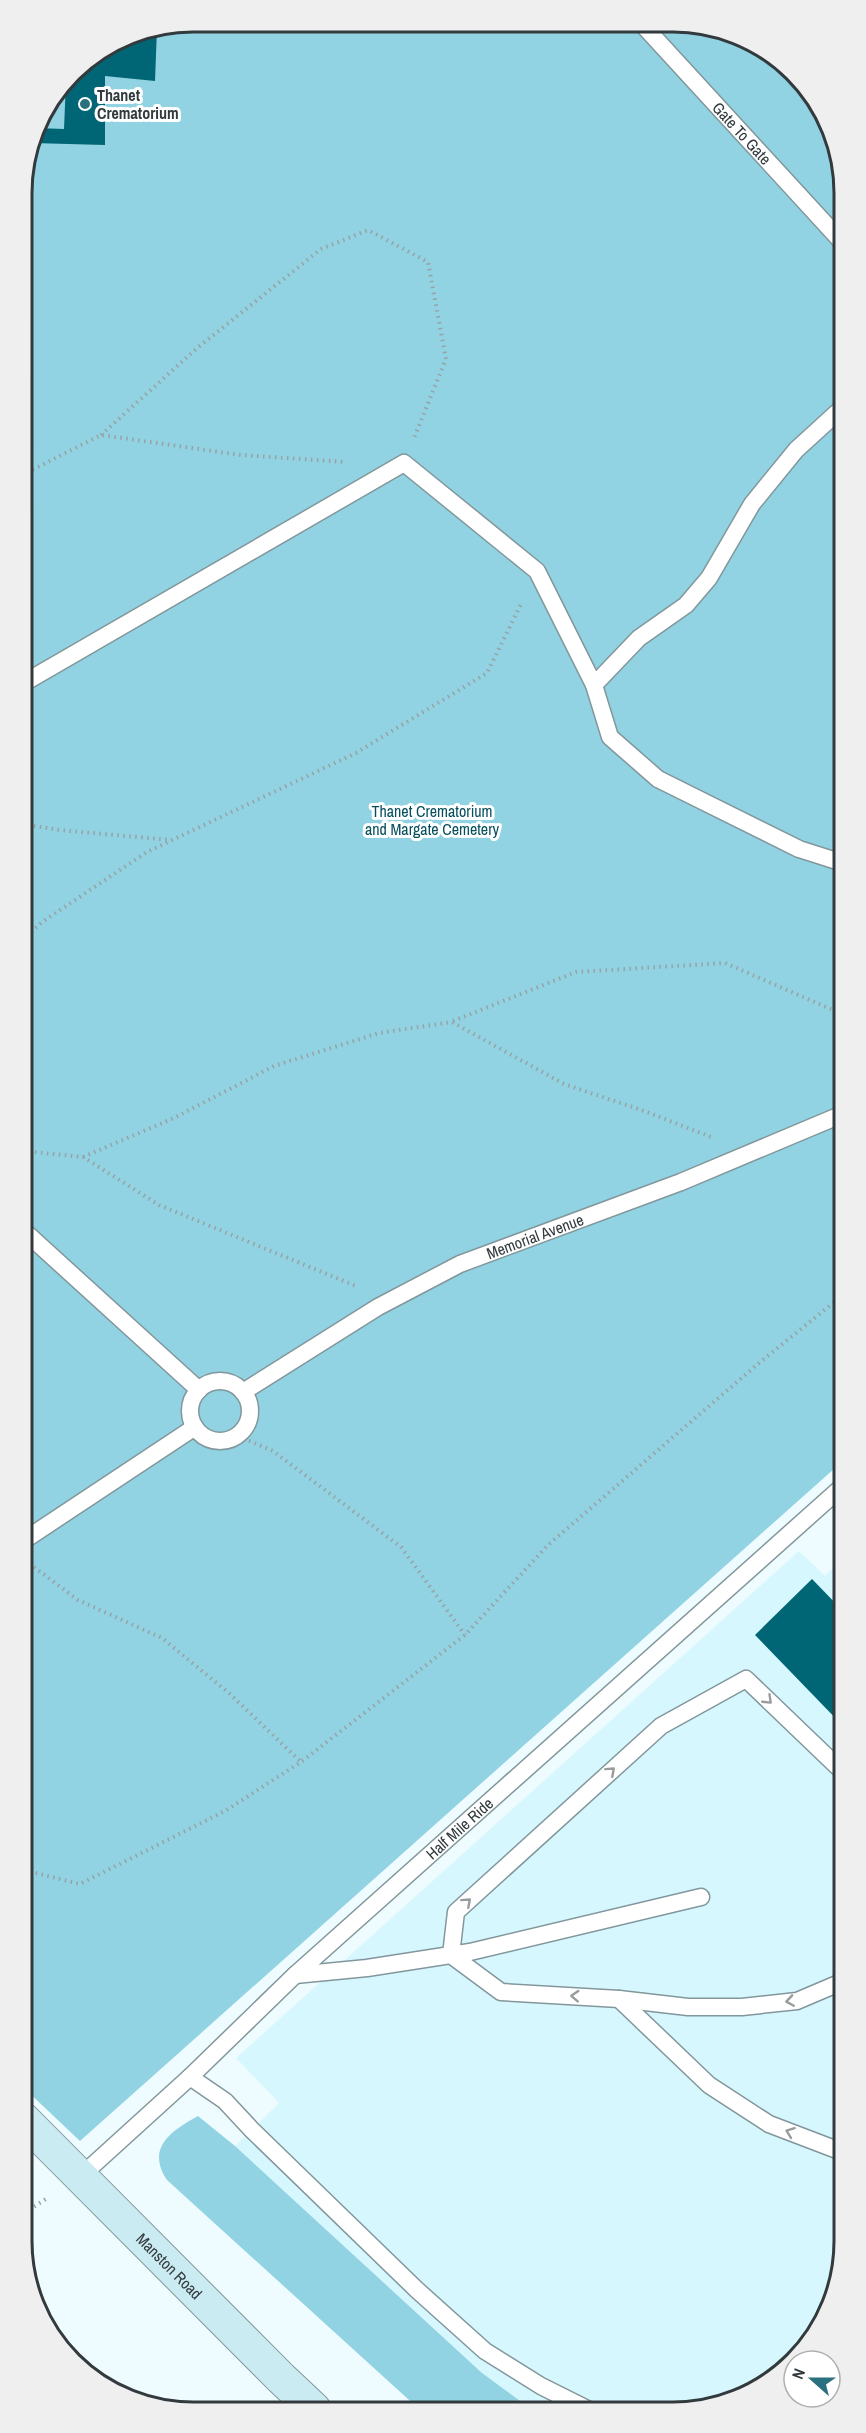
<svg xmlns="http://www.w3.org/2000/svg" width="866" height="2433" font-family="'Archivo Narrow',sans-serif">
<rect width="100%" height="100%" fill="#eefcff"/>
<path fill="#d7f7ff" d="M799 1551 825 1576 844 1556 845 2252 832 2306 803 2353 760 2389 708 2409H531L482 2373 235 2146 279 2103 236 2058Z"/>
<g fill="#91d3e2">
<path d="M192 21 708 24 795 71 842 158 844 1460 80 2141 24 2088 21 181 39 116 79 64 127 34Z"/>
<path d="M198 2116 235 2146 482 2373 531 2409H419L167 2180C145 2147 173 2130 198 2116Z"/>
</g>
<g fill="#006575">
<path d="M157 28 155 81 105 76V145L32 143 36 128 64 129 66 81 79 64 127 34Z"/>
<path d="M812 1579 844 1612V1727L755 1635Z"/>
</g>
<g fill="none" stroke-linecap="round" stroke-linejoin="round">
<defs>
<g id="lane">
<path id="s1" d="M642 24 842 242"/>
<path d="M22 684 404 463 537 571 594 685 610 737 658 779 799 849 843 863"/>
<path d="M594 685 639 638 686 605 709 578 752 504 796 450 842 408"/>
<path d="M23 1230 199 1390"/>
<circle cx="220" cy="1411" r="30"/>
<path id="s2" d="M243 1392 378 1307 460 1264 681 1182 843 1114"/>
<path d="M23 1541 195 1427"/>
<path d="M844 1773 746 1679 661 1726 456 1912 451 1955 501 1992 619 1999 688 2007H742L797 2001 844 1981"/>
<path d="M295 1975 367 1968 470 1952 701 1897"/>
<path d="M619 1999 709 2085 769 2124 845 2153"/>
<path d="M190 2077 225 2101 252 2130 417 2290 485 2351 541 2386 587 2409"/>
<path id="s3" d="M81 2176 190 2077 295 1975 844 1485"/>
</g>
<g id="secondary">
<path id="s4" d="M24 2120 281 2378 314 2409"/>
</g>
</defs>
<use href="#lane" stroke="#82979c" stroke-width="19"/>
<use href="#secondary" stroke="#82979c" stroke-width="35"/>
<g stroke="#97a2a5" stroke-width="4" stroke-dasharray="1.5 4.5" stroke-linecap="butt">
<path d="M101 435 196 349 321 249 368 230 428 262 446 359 414 438"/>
<path d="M22 475 101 435 241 455 346 462"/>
<path d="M22 824 59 830 171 840"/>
<path d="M22 940 42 922 147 852 356 753 487 673 521 604"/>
<path d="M453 1021 576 972 725 963 833 1010 843 1025"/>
<path d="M23 1151 83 1157 159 1205 356 1286"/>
<path d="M83 1157 174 1118 274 1066 379 1033 452 1022 564 1084 647 1112 711 1137"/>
<path d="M238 1436 273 1451 401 1547 465 1635"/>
<path d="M34 1567 78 1600 162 1638 230 1694 301 1762"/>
<path d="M24 1870 80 1884 225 1811 301 1762 465 1635 548 1545 759 1363 843 1295"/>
<path d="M24 2213 49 2197"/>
</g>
<use href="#lane" stroke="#fff" stroke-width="16"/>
<use href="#secondary" stroke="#cbebf2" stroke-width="33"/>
</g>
<defs><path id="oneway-chevron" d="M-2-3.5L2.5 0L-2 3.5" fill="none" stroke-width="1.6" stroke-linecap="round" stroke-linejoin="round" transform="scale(1.5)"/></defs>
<g stroke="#989c9e">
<use href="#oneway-chevron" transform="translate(768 1700) rotate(44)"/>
<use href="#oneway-chevron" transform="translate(611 1771) rotate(-42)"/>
<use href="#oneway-chevron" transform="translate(467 1902) rotate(-42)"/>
<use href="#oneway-chevron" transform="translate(575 1996) rotate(-177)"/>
<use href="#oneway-chevron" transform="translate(790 2001) rotate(171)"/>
<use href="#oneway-chevron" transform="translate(790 2132) rotate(-159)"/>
</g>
<circle fill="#2a707e" stroke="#fff" stroke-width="2" cx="85" cy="104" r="6"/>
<g text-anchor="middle" stroke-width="6" stroke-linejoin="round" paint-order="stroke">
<g font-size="16" font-weight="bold" fill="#323a3d" stroke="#fff" text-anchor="start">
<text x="97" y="101">Thanet<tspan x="97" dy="18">Crematorium</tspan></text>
</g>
<g font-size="16" fill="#323a3d" stroke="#fff">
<text dy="6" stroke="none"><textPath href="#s1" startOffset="148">Gate To Gate</textPath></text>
<text dy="6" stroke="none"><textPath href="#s2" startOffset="332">Memorial Avenue</textPath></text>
<text dy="6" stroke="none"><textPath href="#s3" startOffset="514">Half Mile Ride</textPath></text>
<text dy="6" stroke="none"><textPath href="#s4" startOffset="206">Manston Road</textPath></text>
</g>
<g font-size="16" fill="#064f5d" stroke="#fff">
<text x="432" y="817">Thanet Crematorium<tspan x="432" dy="18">and Margate Cemetery</tspan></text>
</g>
</g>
<path d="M0 0H866V2433H0ZM193 32H673A161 161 0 0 1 834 193V2241A161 161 0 0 1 673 2402H193A161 161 0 0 1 32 2241V193A161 161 0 0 1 193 32Z" fill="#efefef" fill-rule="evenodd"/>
<path fill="none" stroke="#323a3d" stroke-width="3" d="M193 32H673A161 161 0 0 1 834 193V2241A161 161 0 0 1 673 2402H193A161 161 0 0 1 32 2241V193A161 161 0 0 1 193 32Z"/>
<g transform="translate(812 2379) rotate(291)"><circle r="28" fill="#ffffff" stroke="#adb0b1" stroke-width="1.5"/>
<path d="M0-4.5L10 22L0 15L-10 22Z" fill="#2a707e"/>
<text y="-9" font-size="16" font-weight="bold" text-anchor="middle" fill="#323a3d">N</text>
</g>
</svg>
